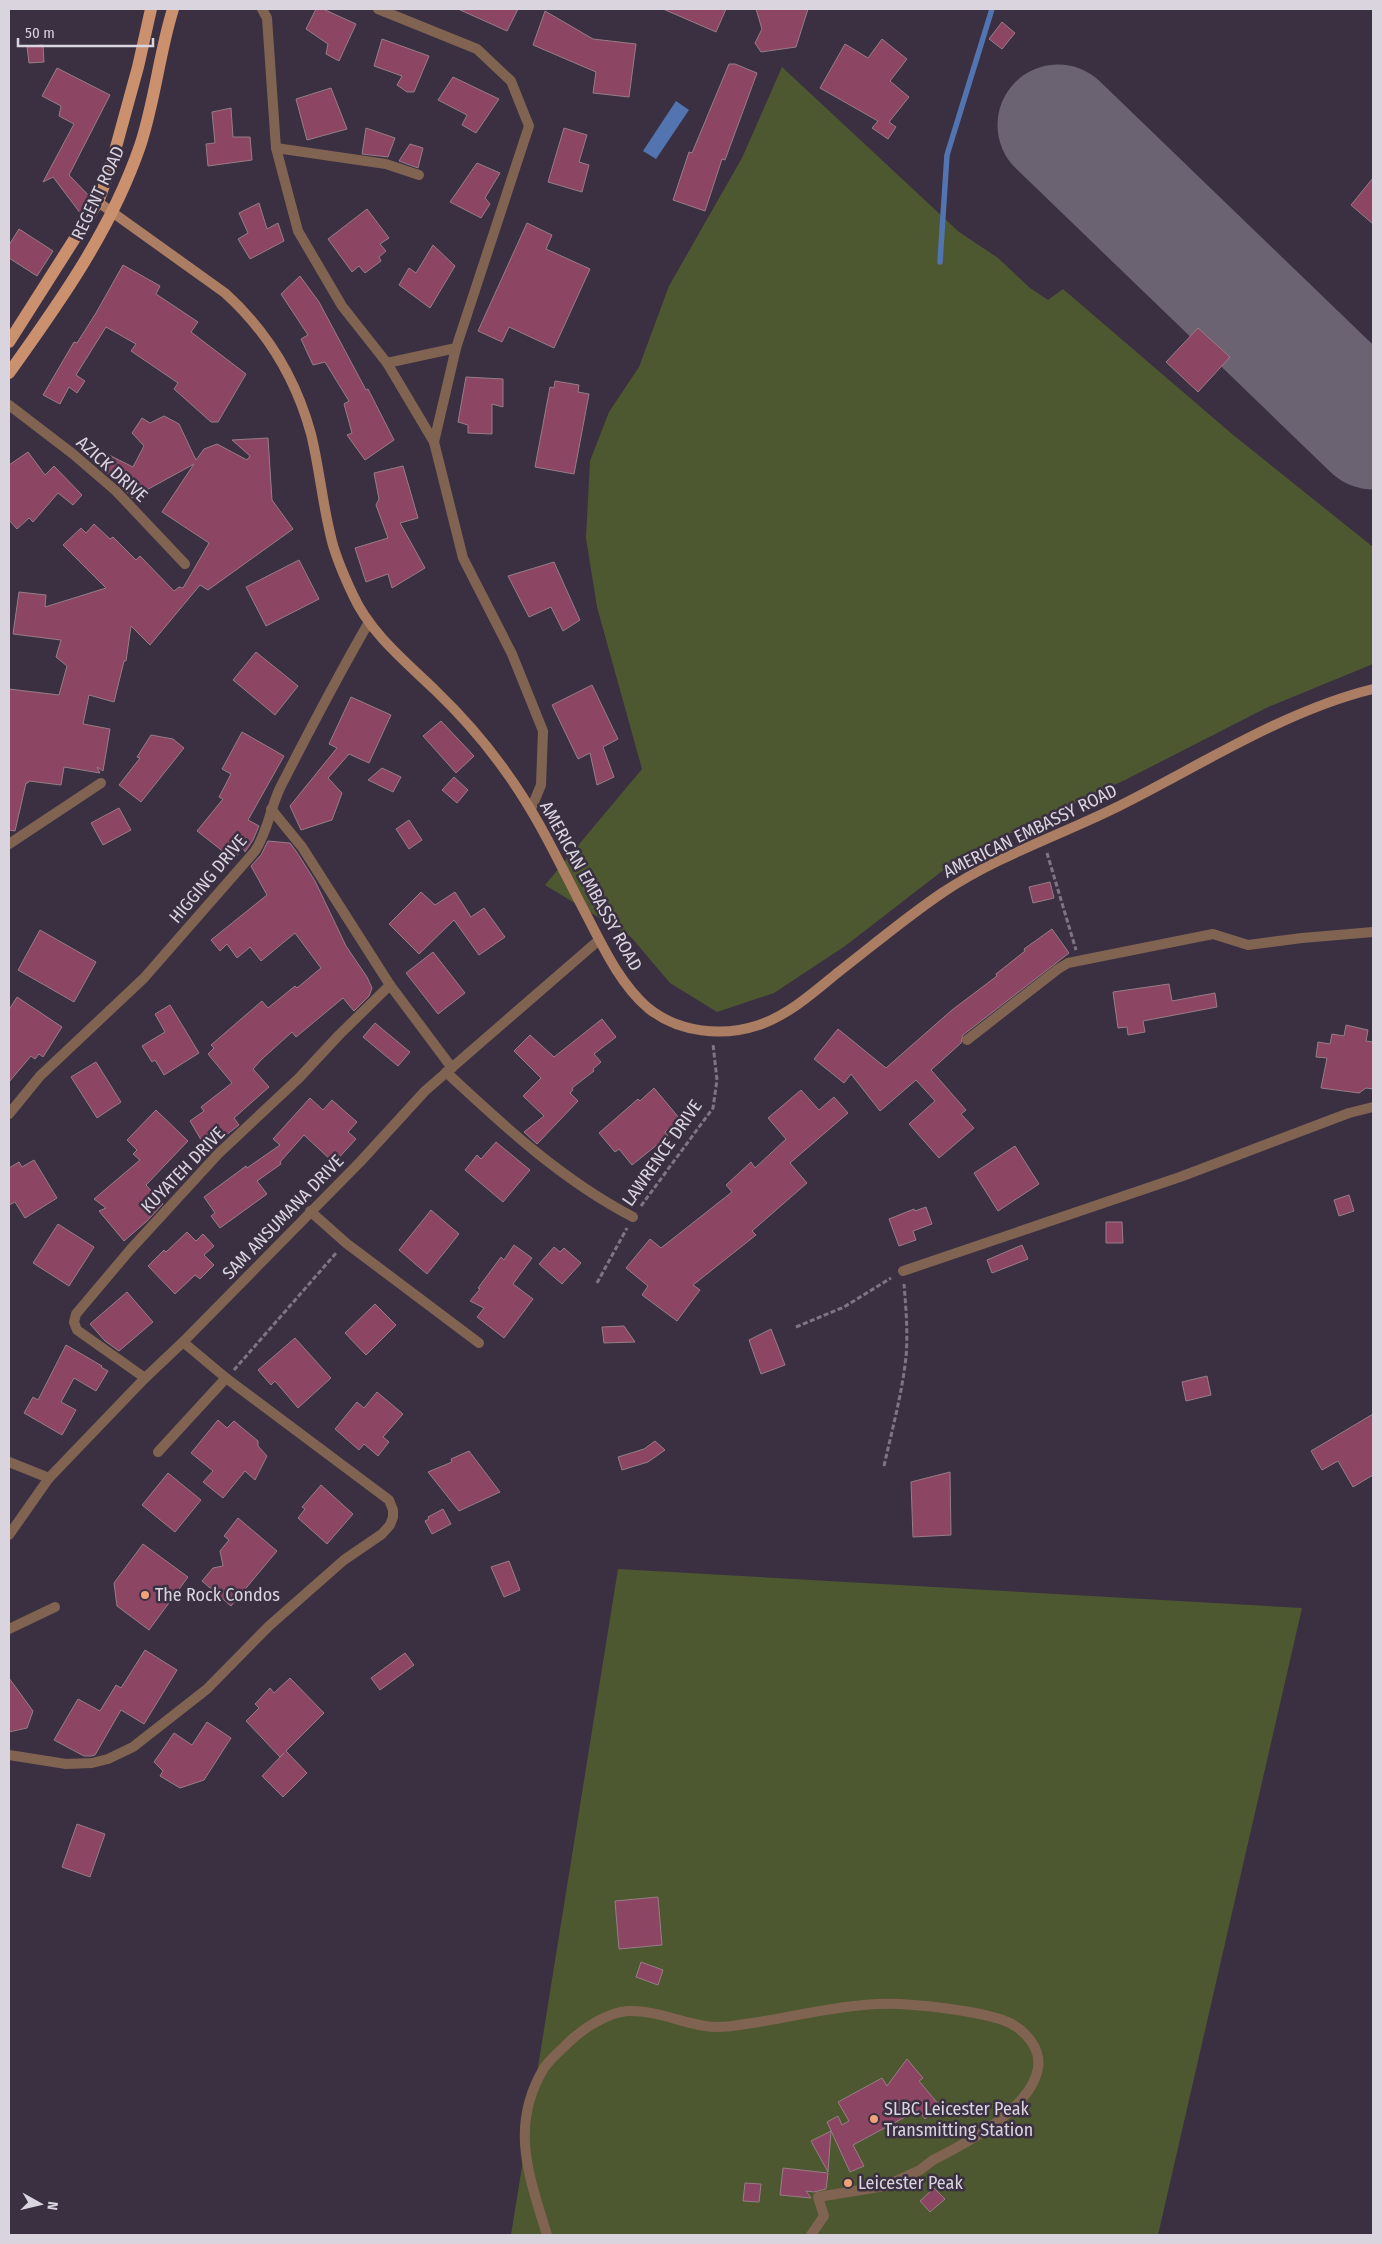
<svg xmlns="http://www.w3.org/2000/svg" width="1382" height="2244" font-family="'Fira Sans Condensed',sans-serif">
<rect width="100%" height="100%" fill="#3a3042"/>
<g fill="#4e5830">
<path d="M782 67 959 232 998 258 1030 288 1048 300 1063 289 1232 434 1373 547V664L1268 707 1125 780 963 855 845 946 774 993 717 1012 670 983 631 937 545 885 642 769 597 607 586 538 590 461 609 412 639 367 669 286 742 158Z"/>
<path d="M618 1569 1302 1608 1158 2235H511Z"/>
</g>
<path fill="#5275b1" d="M676 101 689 110 656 159 643 151Z"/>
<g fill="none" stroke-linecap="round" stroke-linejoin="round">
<path stroke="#5275b1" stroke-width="5.5" d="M940 262 947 155 992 9"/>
<path stroke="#6b6272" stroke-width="121" d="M1058 125 1373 429"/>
</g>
<g fill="#8c4664" stroke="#977d86">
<path d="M316 9H323L356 24 339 61 326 54 328 44 306 29Z"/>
<path d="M458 9H518L507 31Z"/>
<path d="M663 9H726L716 32Z"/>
<path d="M756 9H808L796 47 761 52 755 43 762 29Z"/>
<path d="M545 11 593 39 636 44 629 97 593 93 596 72 533 45Z"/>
<path d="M1002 22 1015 33 1002 49 989 39Z"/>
<path d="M382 39 429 56 414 92H407L397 85 402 76 374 66Z"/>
<path d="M882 39 907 59 890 81 909 97 889 122 896 127 888 139 872 128 878 121 820 88 845 44 868 58Z"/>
<path d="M43 45 44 62 29 63 27 46Z"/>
<path d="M729 64H735L757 73 725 160 722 159 705 211 673 200 689 152 692 153Z"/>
<path d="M57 68 110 95 69 175 91 198 81 214 53 177 43 182 74 124 59 116 61 106 42 96Z"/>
<path d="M453 77 499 99 476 133 462 125 467 115 438 100Z"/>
<path d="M331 88 347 129 307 140 296 99Z"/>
<path d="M231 108 233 137H250L252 160 208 166 206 144 215 143 212 112Z"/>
<path d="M366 128 395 138 388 157 362 154Z"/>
<path d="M564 128 587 135 579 162 589 165 582 192 548 182Z"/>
<path d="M410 144 423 148 418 168 399 161Z"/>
<path d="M477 163 500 173 485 198 490 204 481 218 450 202Z"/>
<path d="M1373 178V224L1351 205Z"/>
<path d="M259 203 267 229 278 223 284 241 250 259 238 239 248 233 239 213Z"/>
<path d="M367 209 389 238 380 244 386 251 379 257 381 261 365 273 359 266 352 272 328 239Z"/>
<path d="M527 223 552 235 546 249 590 269 554 348 509 327 502 342 478 331Z"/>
<path d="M19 229 53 251 37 276 9 258V245Z"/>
<path d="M433 245 455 266 430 308 399 285 409 268 416 273Z"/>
<path d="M123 265 160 286 156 294 198 322 191 332 246 374 218 422H211L174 389 178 383 131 351 136 344 106 327 76 375 85 381 77 393 69 387 60 404 43 395 74 342 77 343 96 313Z"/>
<path d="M300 276 319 302 366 390 368 389 394 440 365 460 347 435 352 433 344 404 349 401 325 362 313 365 301 339 308 335 281 294Z"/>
<path d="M1198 328 1230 357 1198 392 1166 362Z"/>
<path d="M466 377 503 379V407L492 404V434L468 433V425L458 422Z"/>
<path d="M555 381 579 385 578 392 589 394 574 474 535 467 550 387 554 388Z"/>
<path d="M164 416 179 424 196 460 204 449 217 444 247 460 250 456 232 440 268 438 272 500 293 529 208 590 200 585 150 645 131 626 126 661H124L114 702 89 695 83 724 110 729 103 771 97 767 100 773 64 767 61 785 29 781 28 783H26L15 831 9 830V689L59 695 67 666 56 657 61 640 13 634 19 592 46 595 45 607 106 588 63 545 81 528 86 533 94 524 110 539 113 537 136 560 140 556 174 591 179 587 183 588 209 543 162 512 194 464 132 498 116 479 102 470 109 455 133 467 144 446 132 433 142 418 150 423Z"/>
<path d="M28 452 45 475 54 466 82 495 73 505 58 493 33 522 29 518 17 529 9 520V465Z"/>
<path d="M403 466 418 518 400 523 425 568 392 588 388 574 366 582 355 548 388 538 376 505 379 499 374 473Z"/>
<path d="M299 560 319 599 266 626 246 587Z"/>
<path d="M554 562 580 620 563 631 551 607 529 617 508 576Z"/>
<path d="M256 652 298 686 275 715 233 680Z"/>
<path d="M592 685 618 739 603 747 614 777 597 785 590 753 578 759 552 705Z"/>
<path d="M351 697 391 715 369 763 349 754 328 778 342 793 332 820 301 830 290 806 337 748 329 744Z"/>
<path d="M441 721 474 756 456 773 423 736Z"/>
<path d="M242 732 284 756 248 820 259 826 253 840 245 852 243 847 234 860 197 831 223 799 219 797 231 774 222 769Z"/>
<path d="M151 735 173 739 184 748 141 802 119 785 140 758 137 757Z"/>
<path d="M382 768 401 777 393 792 368 780Z"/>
<path d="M454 777 468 790 457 803 442 790Z"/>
<path d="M119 808 131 830 103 845 91 823Z"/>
<path d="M409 820 422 840 409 849 396 829Z"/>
<path d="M268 841 290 843 296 851 315 881 346 946 367 977 372 988 369 996 354 1011 343 998 296 1037 292 1032 262 1059 253 1069 269 1087 234 1118 239 1125 207 1150 190 1121 204 1111 201 1107 232 1083 208 1054 214 1048 211 1045 262 1001 268 1008 295 986 297 988 321 968 295 933 261 961 250 947 237 958 227 944 220 951 211 940 267 895 251 866 261 855Z"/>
<path d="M1050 882 1054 898 1033 903 1029 887Z"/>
<path d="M421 892 435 905 455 892 471 917 484 908 505 937 479 955 454 920 419 954 389 924Z"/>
<path d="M1052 929 1069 953 963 1035 961 1043 931 1070 966 1110 961 1114 974 1128 939 1158 909 1124 935 1101 916 1080 880 1111 851 1074 844 1083 814 1059 838 1029 886 1068 952 1010 997 976 996 974 1025 951 1024 949Z"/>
<path d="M40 930 96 962 74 1002 18 970Z"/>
<path d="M433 952 465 993 438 1014 406 973Z"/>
<path d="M1169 984 1172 1001 1215 993 1217 1007 1143 1021 1145 1032 1128 1035 1127 1027 1118 1028 1113 992Z"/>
<path d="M17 997 62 1027 43 1057 39 1054 35 1059 31 1056 9 1082V1010Z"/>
<path d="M170 1005 199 1053 164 1075 155 1060 152 1062 142 1046 165 1032 155 1014Z"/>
<path d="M602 1019 616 1037 594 1054 601 1062 593 1069 594 1071 572 1088 573 1090 570 1093 578 1101 537 1144 524 1132 544 1116 523 1096 541 1078 514 1051 530 1035 554 1057Z"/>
<path d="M375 1023 410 1052 398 1066 363 1037Z"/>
<path d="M1346 1025 1368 1030 1366 1041 1373 1042V1089L1366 1088 1359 1093 1321 1088 1327 1058 1316 1057 1318 1042 1330 1044 1332 1034 1344 1036Z"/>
<path d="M96 1062 121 1102 97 1118 71 1077Z"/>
<path d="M654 1088 680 1119 665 1132 668 1136 632 1165 619 1149 615 1152 599 1133 638 1099 640 1101Z"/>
<path d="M801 1090 819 1110 834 1097 848 1113 790 1163 807 1183 752 1231 756 1235 693 1285 700 1290 677 1321 642 1295 648 1286 626 1268 650 1239 661 1248 732 1192 726 1185 751 1162 755 1168 786 1139 768 1118Z"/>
<path d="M310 1098 323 1110 332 1100 357 1122 348 1132 356 1139 334 1163 304 1135 280 1162 281 1164 257 1181 267 1194 220 1228 211 1216 215 1213 204 1197 246 1166 247 1168 280 1145 273 1139Z"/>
<path d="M156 1110 188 1141 146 1185 163 1204 147 1221 124 1241 99 1211 106 1208 94 1199 140 1160 133 1154 137 1150 127 1140Z"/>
<path d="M496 1142 530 1170 503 1202 465 1170 477 1155 481 1159Z"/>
<path d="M1015 1146 1039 1184 998 1211 974 1173Z"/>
<path d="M34 1160 57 1198 25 1218 15 1202 9 1205V1168L19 1162 22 1167Z"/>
<path d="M1349 1195 1354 1211 1339 1216 1334 1200Z"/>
<path d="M926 1207 932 1224 913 1231 916 1240 899 1246 889 1219 914 1209 915 1211Z"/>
<path d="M431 1210 459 1234 427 1274 399 1250Z"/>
<path d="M1106 1222H1122L1123 1243H1106Z"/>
<path d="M58 1224 94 1247 69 1286 33 1263Z"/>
<path d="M187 1232 196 1241 203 1234 214 1246 204 1255 214 1265 200 1279 195 1275 175 1294 148 1266 164 1250 166 1252Z"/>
<path d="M514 1245 532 1258 513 1284 533 1299 504 1338 477 1317 484 1308 470 1301 480 1289 478 1288 501 1257 504 1260Z"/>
<path d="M1022 1245 1028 1259 992 1273 987 1260Z"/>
<path d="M554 1247 560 1252 564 1248 581 1263 562 1284 539 1264Z"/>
<path d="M127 1292 153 1322 119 1351 105 1341 90 1324Z"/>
<path d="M375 1304 396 1325 366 1355 345 1333Z"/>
<path d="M624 1326 635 1342 604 1343 602 1327Z"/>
<path d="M771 1329 785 1365 761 1374 749 1340Z"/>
<path d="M295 1338 331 1378 298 1408 275 1381 271 1385 258 1370Z"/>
<path d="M66 1345 102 1366 101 1367 108 1371 96 1391 74 1378 61 1402 76 1410 62 1435 24 1413 33 1397 38 1400Z"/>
<path d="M1207 1376 1211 1395 1186 1401 1182 1382Z"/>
<path d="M377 1392 403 1414 383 1437 389 1442 378 1456 364 1444 359 1450 335 1429 357 1402 364 1408Z"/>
<path d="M1373 1414V1475L1353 1487 1338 1461 1322 1470 1311 1451Z"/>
<path d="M218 1420 227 1428 234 1421 258 1441V1446L267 1456 255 1480 245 1471 223 1498 203 1482 213 1471 191 1453Z"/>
<path d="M655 1441 665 1450 648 1462 622 1470 618 1457 644 1449Z"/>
<path d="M469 1451 500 1492 459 1511 428 1472 452 1462 451 1459Z"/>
<path d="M950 1472 951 1535 913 1537 911 1482Z"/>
<path d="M168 1473 201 1500 175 1532 142 1505Z"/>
<path d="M321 1485 353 1514 327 1544 298 1518 305 1509 302 1507Z"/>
<path d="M443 1509 451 1524 432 1534 425 1521 429 1519 428 1517Z"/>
<path d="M238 1518 277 1551 231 1606 202 1581 213 1568 223 1566 220 1551 229 1540 224 1536Z"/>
<path d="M143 1544 188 1577 149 1630 117 1606 114 1583Z"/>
<path d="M509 1561 520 1590 504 1597 491 1567Z"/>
<path d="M145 1650 177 1670 144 1724 121 1710 95 1755 91 1756H84L54 1740 78 1699 100 1711 116 1685 121 1688Z"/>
<path d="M405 1653 414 1665 380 1690 371 1678Z"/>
<path d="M9 1678 33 1711 27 1728 9 1732Z"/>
<path d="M290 1678 324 1713 286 1751 307 1773 283 1797 262 1776 284 1753 280 1757 246 1721 259 1708 255 1704 270 1688 274 1693Z"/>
<path d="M207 1722 231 1738 204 1780 180 1788 160 1776 163 1771 154 1762 174 1733 192 1745Z"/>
<path d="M77 1824 105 1834 90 1877 62 1867Z"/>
<path d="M658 1897 662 1945 619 1949 615 1901Z"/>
<path d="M641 1962 663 1970 658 1985 636 1977Z"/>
<path d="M907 2059 923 2078 919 2081 940 2106 925 2119 918 2110 853 2145 864 2166 850 2172 827 2122 838 2116 842 2125 849 2121 838 2102 882 2078 887 2086Z"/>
<path d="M831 2131 828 2172 811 2141Z"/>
<path d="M783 2168 828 2173 826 2189 814 2192 806 2191 811 2198 780 2195Z"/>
<path d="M745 2183 761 2184 759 2202 743 2201Z"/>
<path d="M934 2188 945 2199 930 2212 920 2201Z"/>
</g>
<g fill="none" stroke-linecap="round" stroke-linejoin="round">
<g stroke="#7e7584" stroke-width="3" stroke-dasharray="5 2.5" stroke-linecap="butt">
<path d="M1047 853 1076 950"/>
<path d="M641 1206 713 1108 717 1080 713 1044"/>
<path d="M597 1283 627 1228"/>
<path d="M796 1327 844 1307 891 1278"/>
<path d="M234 1370 337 1252"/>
<path d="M884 1466C892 1430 902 1394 906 1357 908 1333 906 1308 904 1284"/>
</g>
<g stroke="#816352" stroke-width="10">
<path d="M262 9 267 18 276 148 298 231 342 306 387 363 456 348 529 126 511 81 477 49 378 9"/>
<path d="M276 148 386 164 419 175"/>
<path d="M387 363 434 442 463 558 512 654 543 731 541 785 531 809"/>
<path d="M434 442 456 348"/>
<path d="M9 1629 55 1607"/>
<path d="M811 2235 824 2216 818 2197 885 2186 920 2170 933 2160"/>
</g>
<g stroke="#816352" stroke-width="10">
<path d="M9 405 73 454 116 491 185 564"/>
<path d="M271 809 302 847 390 985 452 1068"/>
<path d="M9 844 101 783"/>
<path d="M967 1040 1058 969 1068 963 1213 934 1248 945 1302 938 1373 932"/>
<path d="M446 1072C505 1127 562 1180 633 1217"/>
<path d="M9 1114 40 1076 144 978 255 851C268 831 270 809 280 788 309 731 338 676 369 622"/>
<path d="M310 1211 346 1243 479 1343"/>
<path d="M903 1271 1180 1177 1349 1113 1373 1107"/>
<path d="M145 1378 77 1330 74 1322 76 1314 130 1250 218 1154 299 1078 339 1035 390 985"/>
<path d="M158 1452 226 1378"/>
<path d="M9 1462 49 1478"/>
<path d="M9 1535 49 1478 145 1378 183 1342 360 1162 425 1091 599 940"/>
<path d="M9 1755 66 1764 92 1763 108 1759 133 1747 207 1689 269 1626 344 1560 382 1534 390 1525 393 1517V1510L389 1500 226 1378 183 1342"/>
<path d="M547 2235C529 2176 509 2126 544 2068 550 2059 560 2051 568 2043 582 2029 608 2012 628 2011 655 2010 679 2022 705 2026 717 2028 728 2027 739 2025 785 2019 831 2006 877 2004 906 2002 985 2011 1010 2023 1027 2032 1041 2049 1038 2068 1031 2109 967 2143 933 2160"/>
</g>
<path stroke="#ab7d62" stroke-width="10" d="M98 202 225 293C267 331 296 379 311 434 319 466 322 500 330 533 334 554 344 576 353 595 370 633 406 662 435 690 461 715 485 742 506 772 539 817 562 869 588 918 604 949 621 985 648 1008 679 1033 723 1037 759 1025 788 1015 813 993 836 974 871 947 905 918 942 893 995 857 1058 836 1115 808 1198 767 1283 711 1373 689"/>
<g stroke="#cb906d" stroke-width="12">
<path d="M9 342 98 202 110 169 138 67 151 9"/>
<path d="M9 373C60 302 111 230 140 146 155 101 159 54 173 9"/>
</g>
</g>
<g fill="#f0a27a" stroke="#3a3042" stroke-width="2">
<circle cx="145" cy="1595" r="5"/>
<circle cx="874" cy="2119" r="5"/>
<circle cx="848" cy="2183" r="5"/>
</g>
<g text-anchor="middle" stroke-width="5" stroke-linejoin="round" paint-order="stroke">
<g font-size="18" fill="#dad4df" stroke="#3a3042">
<text transform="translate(98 193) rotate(-65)" y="6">REGENT ROAD</text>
<text transform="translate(112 469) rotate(42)" y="6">AZICK DRIVE</text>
<text transform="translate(1030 831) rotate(-26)" y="6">AMERICAN EMBASSY ROAD</text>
<text transform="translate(208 879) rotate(-50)" y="6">HIGGING DRIVE</text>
<text transform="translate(591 886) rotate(61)" y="6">AMERICAN EMBASSY ROAD</text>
<text transform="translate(662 1153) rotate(-55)" y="6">LAWRENCE DRIVE</text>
<text transform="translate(183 1170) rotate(-46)" y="6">KUYATEH DRIVE</text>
<text transform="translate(283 1217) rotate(-46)" y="6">SAM ANSUMANA DRIVE</text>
</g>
<g font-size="18" fill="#dad4df" stroke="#3a3042" text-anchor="start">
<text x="155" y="1601">The Rock Condos</text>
<text x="884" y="2115">SLBC Leicester Peak<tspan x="884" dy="21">Transmitting Station</tspan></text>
<text x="858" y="2189">Leicester Peak</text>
</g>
</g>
<rect width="1382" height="2244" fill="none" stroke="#dad4df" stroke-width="20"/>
<g transform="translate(40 2204) rotate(98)" stroke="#3a3042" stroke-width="4" paint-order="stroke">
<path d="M0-4L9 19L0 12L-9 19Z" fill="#dad4df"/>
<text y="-8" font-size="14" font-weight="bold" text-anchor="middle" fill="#dad4df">N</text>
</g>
<path d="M18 38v8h135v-8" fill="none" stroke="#dad4df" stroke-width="2.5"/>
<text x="25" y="38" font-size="15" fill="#dad4df" stroke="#3a3042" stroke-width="4" paint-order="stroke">50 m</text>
</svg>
